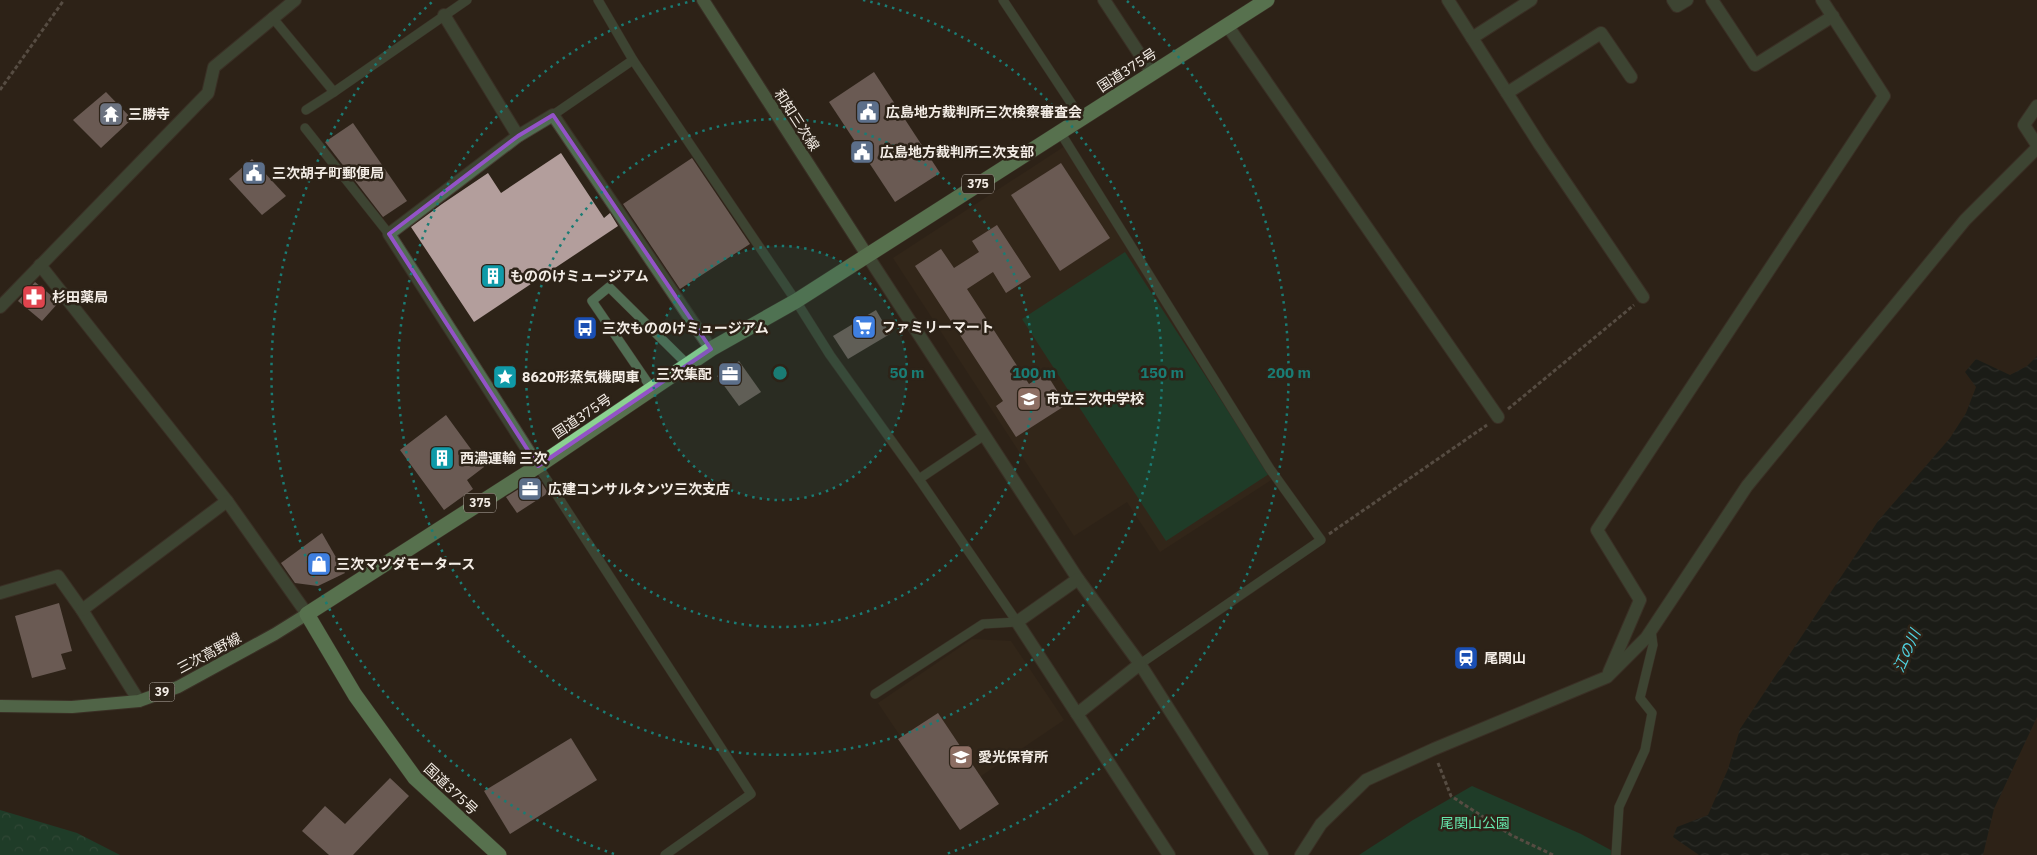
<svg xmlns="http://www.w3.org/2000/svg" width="2037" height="855" font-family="'IBM Plex Sans','Noto Sans JP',sans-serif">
<defs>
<pattern id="forest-crowns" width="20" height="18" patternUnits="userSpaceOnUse" patternTransform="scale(1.25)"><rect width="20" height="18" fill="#0f5b3d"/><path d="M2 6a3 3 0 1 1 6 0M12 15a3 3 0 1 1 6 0" fill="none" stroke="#337359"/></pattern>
<pattern id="water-waves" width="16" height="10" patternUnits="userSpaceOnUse" patternTransform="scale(1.25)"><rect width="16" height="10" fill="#061618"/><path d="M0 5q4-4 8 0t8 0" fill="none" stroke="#2b383a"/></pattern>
</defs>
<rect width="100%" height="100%" fill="#2d2318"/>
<g fill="#392a1b">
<path d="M1065 146 1279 475 1160 552 1127 502 1074 536 893 258Z"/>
<path d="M972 639 1011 641 1064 720 944 801 878 703Z"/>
</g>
<g fill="#0f5b3d">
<path d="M1125 252 1269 474 1166 541 1022 319Z"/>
<path d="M1472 786 1581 834 1620 855H1359L1413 820Z"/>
</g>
<path fill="url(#forest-crowns)" d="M0 810 77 833 120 855H0Z"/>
<path fill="url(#water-waves)" d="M2037 356V717L1994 809 1983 855H1699L1673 837 1677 827 1708 815 1728 769 1740 729 1878 521 1950 438 1966 413 1976 387 1965 372 1976 359 2010 375 2027 366Z"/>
<g fill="#b39e9c">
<path d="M874 72 940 173 895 202 829 102Z"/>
<path d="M106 92 132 119 101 148 73 120Z"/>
<path d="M353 123 407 201 383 217 325 142Z"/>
<path d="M561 153 604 218 610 213 618 226 474 322 411 227 442 204 488 173 501 193Z"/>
<path d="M692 158 750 244 680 289 623 204Z"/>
<path d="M252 159 286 196 262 215 229 179Z"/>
<path d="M1061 163 1110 238 1060 271 1011 195Z"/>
<path d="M997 225 1031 277 1006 293 993 272 967 289 1029 384 1046 373 1066 405 1016 437 996 406 1003 401 915 266 941 249 954 268 979 252 972 241Z"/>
<path d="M35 282 59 302 42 321 18 301Z"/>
<path d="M876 310 890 334 848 359 833 336Z"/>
<path d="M739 361 761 392 739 406 717 376Z"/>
<path d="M446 415 484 467 467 480 473 489 444 510 400 450Z"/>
<path d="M538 477 548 493 517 513 506 497Z"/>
<path d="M322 533 345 573 318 586 295 583 281 563Z"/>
<path d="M59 603 72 651 61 654 66 669 32 678 15 616Z"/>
<path d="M938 713 999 804 960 830 898 739Z"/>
<path d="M571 738 597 780 510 834 484 791Z"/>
<path d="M390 778 409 796 353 855H329L302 831 325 806 345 824Z"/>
</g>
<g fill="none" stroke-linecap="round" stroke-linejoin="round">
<defs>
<g id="lane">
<path d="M598 0 633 60 796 301 830 355 919 479 1017 622"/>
<path d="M1003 0 1081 118"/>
<path d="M272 17 334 92 467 0"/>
<path d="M306 110 334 92"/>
<path d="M553 115 633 60"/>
<path d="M305 128 389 234"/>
<path d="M1060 132 1270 469 1321 540 1140 664"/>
<path d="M652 389 592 301 609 287 688 365"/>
<path d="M538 466 751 794 665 855"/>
<path d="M919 479 983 436"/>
<path d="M875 694 983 624 1017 622"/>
<path d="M1616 855 1619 807 1645 750 1652 713 1640 698 1653 645 1651 630"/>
</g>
<g id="street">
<path d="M1104 0 1152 73"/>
<path d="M1448 0 1540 145 1643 297"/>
<path d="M1673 0 1677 6 1687 0"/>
<path d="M1712 0 1755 65 1833 16"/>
<path d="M444 15 518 136"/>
<path d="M1227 25 1498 417"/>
<path d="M1472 38 1531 0"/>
<path d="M1507 93 1601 33 1631 77"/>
<path d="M2037 106 2024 125 2037 145"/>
<path d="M867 255 1078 579 1140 664 1262 855"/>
<path d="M40 265 227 501 307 614"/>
<path d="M0 307 208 93 214 67 295 0"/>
<path d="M538 466 389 234 518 136 553 115 711 349"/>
<path d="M1078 579 1017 622 1169 855"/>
<path d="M0 593 58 576 82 610 139 701"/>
<path d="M82 610 227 501"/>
<path d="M1609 672 1640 600 1597 530 1884 96 1822 0"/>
<path d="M1077 714 1140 664"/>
<path d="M1301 855 1321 824 1366 780 1434 749 1607 677 1646 638 1747 486 1965 220 2037 148"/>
</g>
<path id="secondary" d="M703 0 867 255"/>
<path id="primary" d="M0 706 72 707 139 701 178 687 275 634 307 614"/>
<path id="highway" d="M499 855 415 778 355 695 307 614 538 466 711 349 796 301 1267 0"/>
</defs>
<use href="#lane" stroke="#493f35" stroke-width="10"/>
<use href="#street" stroke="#493f35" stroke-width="14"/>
<use href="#secondary" stroke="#493f35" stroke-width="14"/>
<use href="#primary" stroke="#493f35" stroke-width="14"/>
<use href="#highway" stroke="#493f35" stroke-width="16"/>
<g stroke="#877e75" stroke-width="3" stroke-dasharray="4 2.5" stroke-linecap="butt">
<path d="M0 90 64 0"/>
<path d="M1508 409 1634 305"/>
<path d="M1329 534 1487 425"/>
<path d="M1438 763 1451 796 1511 835 1553 855"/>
</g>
<use href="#lane" stroke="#516d53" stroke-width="9"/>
<use href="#street" stroke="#516d53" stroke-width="12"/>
<use href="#secondary" stroke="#69956c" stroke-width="12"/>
<use href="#primary" stroke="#7bb480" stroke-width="12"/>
<use href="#highway" stroke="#8bd191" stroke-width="15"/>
</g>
<path d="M0 0H2037V855H0ZM553 115 711 349 538 466 389 234 518 136Z" fill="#2d2318" fill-opacity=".55" fill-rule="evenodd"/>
<path fill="none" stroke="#9353c7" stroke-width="4" stroke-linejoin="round" d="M553 115 711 349 538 466 389 234 518 136Z"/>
<circle cx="780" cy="373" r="127" fill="#1a7c74" fill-opacity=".12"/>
<g fill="none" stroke="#1a7c74" stroke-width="2.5" stroke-dasharray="2.5 5">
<circle cx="780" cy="373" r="127"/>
<circle cx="780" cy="373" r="254"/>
<path d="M863 0A382 382 0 1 1 697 0"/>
<path d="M614 854A509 509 0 0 1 433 1M1127 1A509 509 0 0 1 946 854"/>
</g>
<defs>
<symbol id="civic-square" viewBox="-11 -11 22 22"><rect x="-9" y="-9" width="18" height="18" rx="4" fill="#5c6f8a" stroke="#2d2318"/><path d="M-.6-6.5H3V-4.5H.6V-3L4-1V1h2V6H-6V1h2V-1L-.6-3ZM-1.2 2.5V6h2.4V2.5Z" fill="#fff"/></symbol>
<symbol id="temple-square" viewBox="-11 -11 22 22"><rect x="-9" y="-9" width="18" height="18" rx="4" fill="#6b7280" stroke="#2d2318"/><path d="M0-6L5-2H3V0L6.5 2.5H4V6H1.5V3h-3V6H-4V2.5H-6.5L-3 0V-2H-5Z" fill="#fff"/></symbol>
<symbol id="building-square" viewBox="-11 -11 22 22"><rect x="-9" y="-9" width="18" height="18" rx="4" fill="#0f9aa8" stroke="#2d2318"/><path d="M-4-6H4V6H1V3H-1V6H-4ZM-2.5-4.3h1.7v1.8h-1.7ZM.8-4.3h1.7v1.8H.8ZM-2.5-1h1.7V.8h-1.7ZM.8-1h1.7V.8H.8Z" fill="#fff"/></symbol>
<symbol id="pharmacy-square" viewBox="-11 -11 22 22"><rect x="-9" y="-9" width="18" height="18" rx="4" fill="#e0444e" stroke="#2d2318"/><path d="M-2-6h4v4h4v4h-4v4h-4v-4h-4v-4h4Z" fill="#fff"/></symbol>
<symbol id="supermarket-square" viewBox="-11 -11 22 22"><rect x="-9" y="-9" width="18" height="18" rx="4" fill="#3f7fe0" stroke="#2d2318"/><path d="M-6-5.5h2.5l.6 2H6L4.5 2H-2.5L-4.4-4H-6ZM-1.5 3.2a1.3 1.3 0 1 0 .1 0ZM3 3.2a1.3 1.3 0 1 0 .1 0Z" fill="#fff"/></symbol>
<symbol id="bus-square" viewBox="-11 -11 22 22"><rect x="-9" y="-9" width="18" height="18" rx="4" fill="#1a4fb4" stroke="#2d2318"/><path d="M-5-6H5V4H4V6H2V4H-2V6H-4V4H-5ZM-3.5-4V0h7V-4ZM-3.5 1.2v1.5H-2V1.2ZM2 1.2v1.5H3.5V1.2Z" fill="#fff"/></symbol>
<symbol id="office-square" viewBox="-11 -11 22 22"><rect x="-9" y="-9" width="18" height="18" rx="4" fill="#5c6f8a" stroke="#2d2318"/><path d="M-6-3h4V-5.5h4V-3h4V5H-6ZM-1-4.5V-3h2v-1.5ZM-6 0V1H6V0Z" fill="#fff"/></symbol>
<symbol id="sight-square" viewBox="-11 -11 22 22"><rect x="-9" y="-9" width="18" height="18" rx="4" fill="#0f9aa8" stroke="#2d2318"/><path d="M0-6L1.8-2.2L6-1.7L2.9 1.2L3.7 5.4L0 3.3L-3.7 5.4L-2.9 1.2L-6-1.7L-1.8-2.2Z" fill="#fff"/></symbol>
<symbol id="school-square" viewBox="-11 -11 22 22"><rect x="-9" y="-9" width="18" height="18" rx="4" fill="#8d6e63" stroke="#2d2318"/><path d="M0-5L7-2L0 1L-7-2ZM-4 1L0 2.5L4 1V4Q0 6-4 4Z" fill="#fff"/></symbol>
<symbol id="shop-square" viewBox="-11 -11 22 22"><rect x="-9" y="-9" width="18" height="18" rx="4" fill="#3f7fe0" stroke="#2d2318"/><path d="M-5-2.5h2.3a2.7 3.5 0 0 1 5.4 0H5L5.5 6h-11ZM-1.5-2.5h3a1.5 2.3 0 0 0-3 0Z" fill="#fff"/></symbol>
<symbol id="station-square" viewBox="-11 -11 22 22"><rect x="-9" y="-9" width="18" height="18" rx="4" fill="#1a4fb4" stroke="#2d2318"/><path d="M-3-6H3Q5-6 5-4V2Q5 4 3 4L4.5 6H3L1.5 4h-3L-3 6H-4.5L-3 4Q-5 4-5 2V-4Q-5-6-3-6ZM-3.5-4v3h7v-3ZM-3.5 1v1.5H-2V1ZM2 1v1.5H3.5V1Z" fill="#fff"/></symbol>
</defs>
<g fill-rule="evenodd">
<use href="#civic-square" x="854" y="98" width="28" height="28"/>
<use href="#temple-square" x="97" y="100" width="28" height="28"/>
<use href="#civic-square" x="848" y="138" width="28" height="28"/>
<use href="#civic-square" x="240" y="159" width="28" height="28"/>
<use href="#building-square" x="479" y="262" width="28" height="28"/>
<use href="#pharmacy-square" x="20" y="283" width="28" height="28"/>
<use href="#supermarket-square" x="850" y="313" width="28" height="28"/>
<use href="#bus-square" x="571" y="314" width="28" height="28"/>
<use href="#office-square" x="716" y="360" width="28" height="28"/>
<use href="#sight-square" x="491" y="363" width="28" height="28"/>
<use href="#school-square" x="1015" y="385" width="28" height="28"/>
<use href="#building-square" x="428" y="444" width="28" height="28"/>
<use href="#office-square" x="516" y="475" width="28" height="28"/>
<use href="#shop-square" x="305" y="550" width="28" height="28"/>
<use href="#station-square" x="1452" y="644" width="28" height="28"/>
<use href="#school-square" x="947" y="743" width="28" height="28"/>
</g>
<g text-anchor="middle" stroke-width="5" stroke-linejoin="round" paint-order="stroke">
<g fill="#2d2318" stroke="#b8b0a8" stroke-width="1">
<rect x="962" y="174.5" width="32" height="19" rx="4"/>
<rect x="464" y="493.5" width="32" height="19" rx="4"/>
<rect x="149.5" y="682.5" width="25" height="19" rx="4"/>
</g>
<g font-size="12" font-weight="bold" fill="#f4ede6">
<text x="978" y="188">375</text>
<text x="480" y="507">375</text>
<text x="162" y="696">39</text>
</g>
<g font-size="14" fill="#f4ede6" stroke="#2d2318">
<text transform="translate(1127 70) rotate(-33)" y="5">国道375号</text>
<text transform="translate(797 120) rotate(57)" y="5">和知三次線</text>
<text transform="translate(582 416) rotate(-34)" y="5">国道375号</text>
<text transform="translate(209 653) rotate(-28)" y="5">三次高野線</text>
<text transform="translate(451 789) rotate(43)" y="5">国道375号</text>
</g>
<g font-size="14" font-weight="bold" fill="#f4ede6" stroke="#2d2318" text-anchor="start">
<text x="886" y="117">広島地方裁判所三次検察審査会</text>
<text x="128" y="119">三勝寺</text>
<text x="880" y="157">広島地方裁判所三次支部</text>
<text x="272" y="178">三次胡子町郵便局</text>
<text x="510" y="281">もののけミュージアム</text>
<text x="52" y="302">杉田薬局</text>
<text x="882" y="332">ファミリーマート</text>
<text x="602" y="333">三次もののけミュージアム</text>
<text x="712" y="379" text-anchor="end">三次集配</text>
<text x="522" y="382">8620形蒸気機関車</text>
<text x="1046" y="404">市立三次中学校</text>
<text x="460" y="463">西濃運輸 三次</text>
<text x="548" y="494">広建コンサルタンツ三次支店</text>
<text x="336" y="569">三次マツダモータース</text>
<text x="1484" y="663">尾関山</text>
<text x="978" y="762">愛光保育所</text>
</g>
<g font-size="14" fill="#66e7ac" stroke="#2d2318">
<text x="1475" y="828">尾関山公園</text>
</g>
<g font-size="15" font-style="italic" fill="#50d4e3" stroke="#2d2318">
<text transform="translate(1907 651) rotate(-66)" y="5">江の川</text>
</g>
</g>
<circle cx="780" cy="373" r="8" fill="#1a7c74" stroke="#2d2318" stroke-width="2.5"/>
<g font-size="15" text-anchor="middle" font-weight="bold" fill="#1a7c74" stroke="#2d2318" stroke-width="5" stroke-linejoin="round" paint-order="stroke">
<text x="907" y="378">50 m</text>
<text x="1034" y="378">100 m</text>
<text x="1162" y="378">150 m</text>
<text x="1289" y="378">200 m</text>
</g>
</svg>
